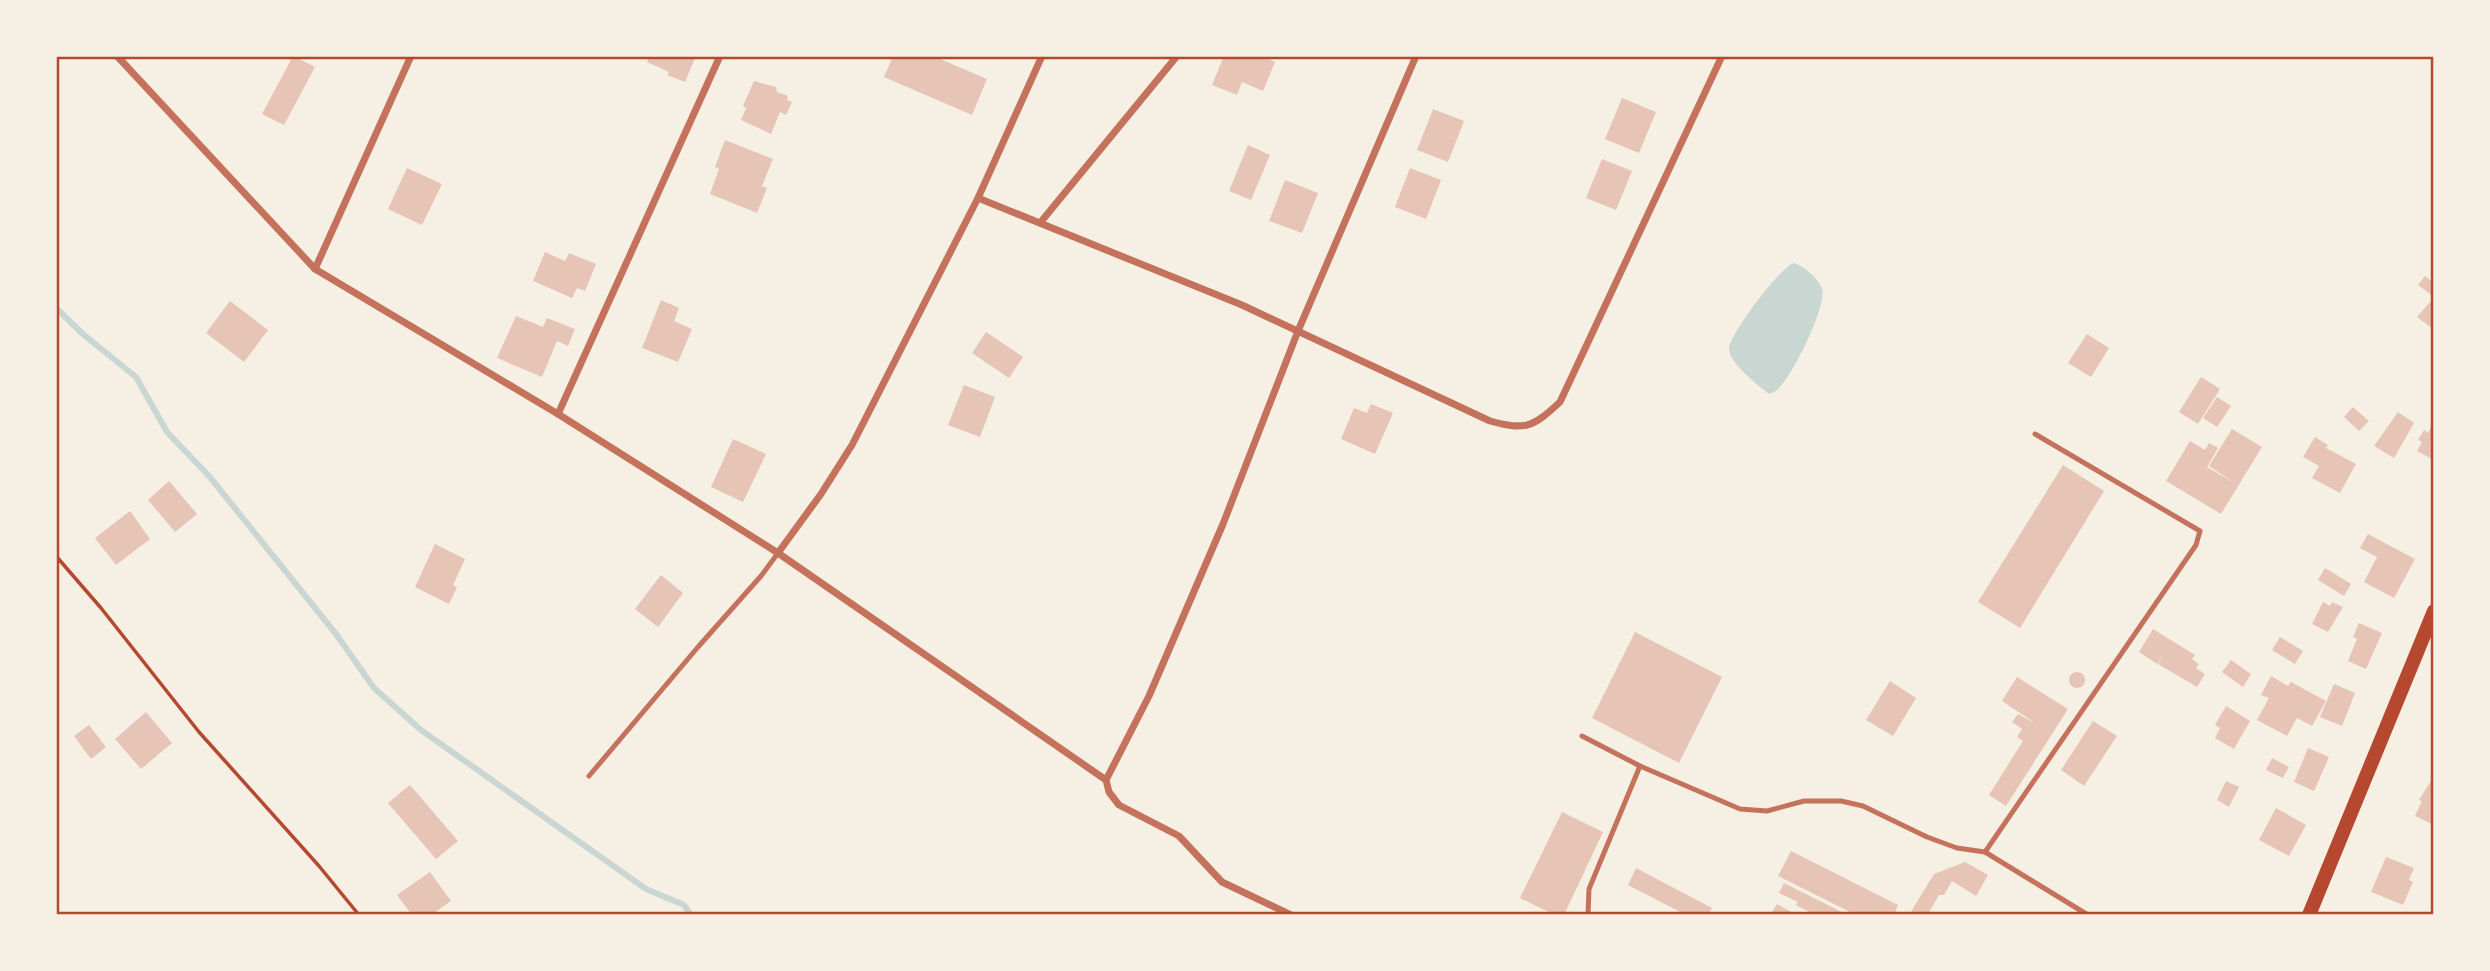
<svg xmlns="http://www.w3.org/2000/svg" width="2490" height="971" font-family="'DM Sans',sans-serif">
<rect width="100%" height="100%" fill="#f6efe4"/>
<path fill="#c9d6d2" d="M1794 263C1805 267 1818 278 1822 289 1827 306 1792 377 1778 389 1776 391 1772 393 1769 394 1758 385 1729 363 1729 349 1728 336 1781 266 1794 263Z"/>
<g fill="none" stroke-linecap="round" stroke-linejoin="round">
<path stroke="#c9d6d2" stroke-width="6" d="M56 308 84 335 136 377 167 432 209 476 336 634 374 688 421 730 646 889 684 905 691 915"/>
</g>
<g fill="#e6c5b7">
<path d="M293 56 315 67 284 125 262 114Z"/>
<path d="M649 56H696L685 82 667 75 669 72 647 62Z"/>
<path d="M893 56H933L987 79 972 115 884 77Z"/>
<path d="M1224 56 1235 58 1236 56H1261L1275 62 1263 91 1242 82 1237 95 1212 85Z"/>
<path d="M754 81 776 87 777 92 788 96 787 100 792 102 786 115 780 112 771 134 741 120 746 108 743 106Z"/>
<path d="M1622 98 1656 112 1639 153 1605 139Z"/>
<path d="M1433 109 1464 121 1448 162 1417 150Z"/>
<path d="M725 140 773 159 762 186 767 188 757 213 710 194 719 169 715 167Z"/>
<path d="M1248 145 1270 155 1251 200 1229 191Z"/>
<path d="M1602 159 1632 171 1616 210 1586 198Z"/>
<path d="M407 168 442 184 422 225 388 209Z"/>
<path d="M1410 168 1441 180 1426 219 1395 207Z"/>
<path d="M1285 180 1318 193 1302 233 1269 221Z"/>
<path d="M545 252 565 261 569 253 596 264 585 291 577 288 572 298 533 281Z"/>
<path d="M2425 276 2434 283V288L2430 294 2418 285Z"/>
<path d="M661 300 679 308 674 321 692 329 678 362 642 348Z"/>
<path d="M230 301 268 330 244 362 206 333Z"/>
<path d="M2430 302 2434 305 2433 329 2417 317Z"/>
<path d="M516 316 543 327 547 318 575 329 568 346 557 341 542 377 497 358Z"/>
<path d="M986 332 1023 357 1009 378 972 353Z"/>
<path d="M2087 334 2109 348 2091 377 2068 363Z"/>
<path d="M2201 377 2220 389 2198 424 2179 412Z"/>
<path d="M964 385 995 397 980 437 948 425Z"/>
<path d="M2217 397 2231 406 2217 427 2203 418Z"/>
<path d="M1371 404 1393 413 1375 454 1341 439 1354 408 1367 413Z"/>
<path d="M2353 407 2369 421 2359 431 2344 417Z"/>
<path d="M2398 412 2414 423 2394 458 2374 446Z"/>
<path d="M2431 427 2434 429V460L2417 451 2422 442 2418 440 2424 430 2428 433Z"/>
<path d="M2232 429 2262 447 2221 514 2166 481 2190 441 2205 450 2209 443 2218 448 2207 467 2236 484 2209 466Z"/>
<path d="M2315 437 2328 445 2326 448 2356 464 2340 493 2312 478 2319 466 2303 457Z"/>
<path d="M733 439 766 454 743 502 711 487Z"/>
<path d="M2063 465 2104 491 2020 628 1978 602Z"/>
<path d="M169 481 197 514 175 532 148 500Z"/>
<path d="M130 511 150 539 116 565 95 538Z"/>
<path d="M2368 534 2415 559 2394 598 2364 582 2377 557 2360 548Z"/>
<path d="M435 544 465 559 453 585 457 587 449 604 415 587Z"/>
<path d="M2325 568 2351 584 2344 596 2318 580Z"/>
<path d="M661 575 683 593 658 627 635 609Z"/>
<path d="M2323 602 2330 606 2332 602 2343 607 2328 632 2312 624Z"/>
<path d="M2359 623 2382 633 2366 669 2348 661 2357 639 2353 637Z"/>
<path d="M2153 629 2195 655 2192 659 2199 664 2196 668 2205 674 2197 687 2158 664 2164 653 2157 664 2139 652Z"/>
<path d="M1635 632 1722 677 1679 763 1592 718Z"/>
<path d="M2280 637 2303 651 2295 664 2272 650Z"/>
<path d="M2231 660 2251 674 2243 687 2222 672Z"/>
<circle cx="2077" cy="680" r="8"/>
<path d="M2271 676 2288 686 2291 682 2326 701 2312 726 2297 718 2287 736 2257 720 2269 698 2261 695Z"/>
<path d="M2017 677 2068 709 2006 806 1989 795 2023 741 2017 737 2022 729 2012 722 2018 714 2035 723 2002 701Z"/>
<path d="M1890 681 1916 698 1893 736 1866 720Z"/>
<path d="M2334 684 2355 693 2342 726 2320 717Z"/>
<path d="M2226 706 2250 721 2234 749 2215 738 2220 728 2215 725Z"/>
<path d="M146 712 172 743 141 769 115 739Z"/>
<path d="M2093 721 2117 736 2084 786 2061 770Z"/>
<path d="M89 725 106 747 91 759 74 736Z"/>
<path d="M2308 748 2329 757 2314 791 2294 782Z"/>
<path d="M2272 758 2289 767 2283 778 2266 770Z"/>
<path d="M2434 776V825L2415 816 2422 801 2419 800Z"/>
<path d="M2226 781 2239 787 2229 807 2217 800Z"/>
<path d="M410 785 458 841 436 859 388 803Z"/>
<path d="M2276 808 2306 825 2289 856 2259 840Z"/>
<path d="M1562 812 1603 832 1564 915H1555L1520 898Z"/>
<path d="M1791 851 1898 905 1894 915H1856L1778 876Z"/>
<path d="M2386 857 2414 868 2409 880 2413 882 2403 905 2371 892Z"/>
<path d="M1965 862 1988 875 1976 896 1952 881 1944 895H1939L1929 912 1934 915H1909L1934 874Z"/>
<path d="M1636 868 1712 908 1708 915H1686L1628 885Z"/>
<path d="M430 872 451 901 431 915H412L397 895Z"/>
<path d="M1784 883 1826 904 1847 915H1815L1796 905 1798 902 1779 893Z"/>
<path d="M1777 904 1793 913 1791 915H1777L1772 912Z"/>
</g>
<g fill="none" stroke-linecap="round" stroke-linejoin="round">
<path stroke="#b5482f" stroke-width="3.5" d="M56 556 101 608 199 732 319 866 359 915"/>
<g stroke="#c5725c" stroke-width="5">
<path d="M1582 736 1640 766 1740 809 1767 811 1804 801H1841L1863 806 1927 837 1957 848 1985 852 2196 545 2200 531 2035 434"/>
<path d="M589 776 698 647 761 576 778 553"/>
<path d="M1985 852 2088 915"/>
<path d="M1588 915 1589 889 1640 766"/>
</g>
<g stroke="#c5725c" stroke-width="7">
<path d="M117 56 315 269 558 414 778 553 1106 780 1109 792 1119 805 1179 836 1222 882 1291 915"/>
<path d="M978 198 1242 305 1490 421C1526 431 1533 427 1560 402L1722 56"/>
<path d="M1040 223 1177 56"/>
<path d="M315 269 411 56"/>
<path d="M558 414 720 56"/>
<path d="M778 553 821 494 852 445 978 198 1042 56"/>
<path d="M1106 780 1149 696 1223 524 1298 331 1416 56"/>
</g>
<path stroke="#b5482f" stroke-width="14" d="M2309 915 2434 611"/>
</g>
<rect width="2490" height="971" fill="none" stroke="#f6efe4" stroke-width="116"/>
<rect x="58" y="58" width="2374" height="855" fill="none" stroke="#b5482f" stroke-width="2.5"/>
</svg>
